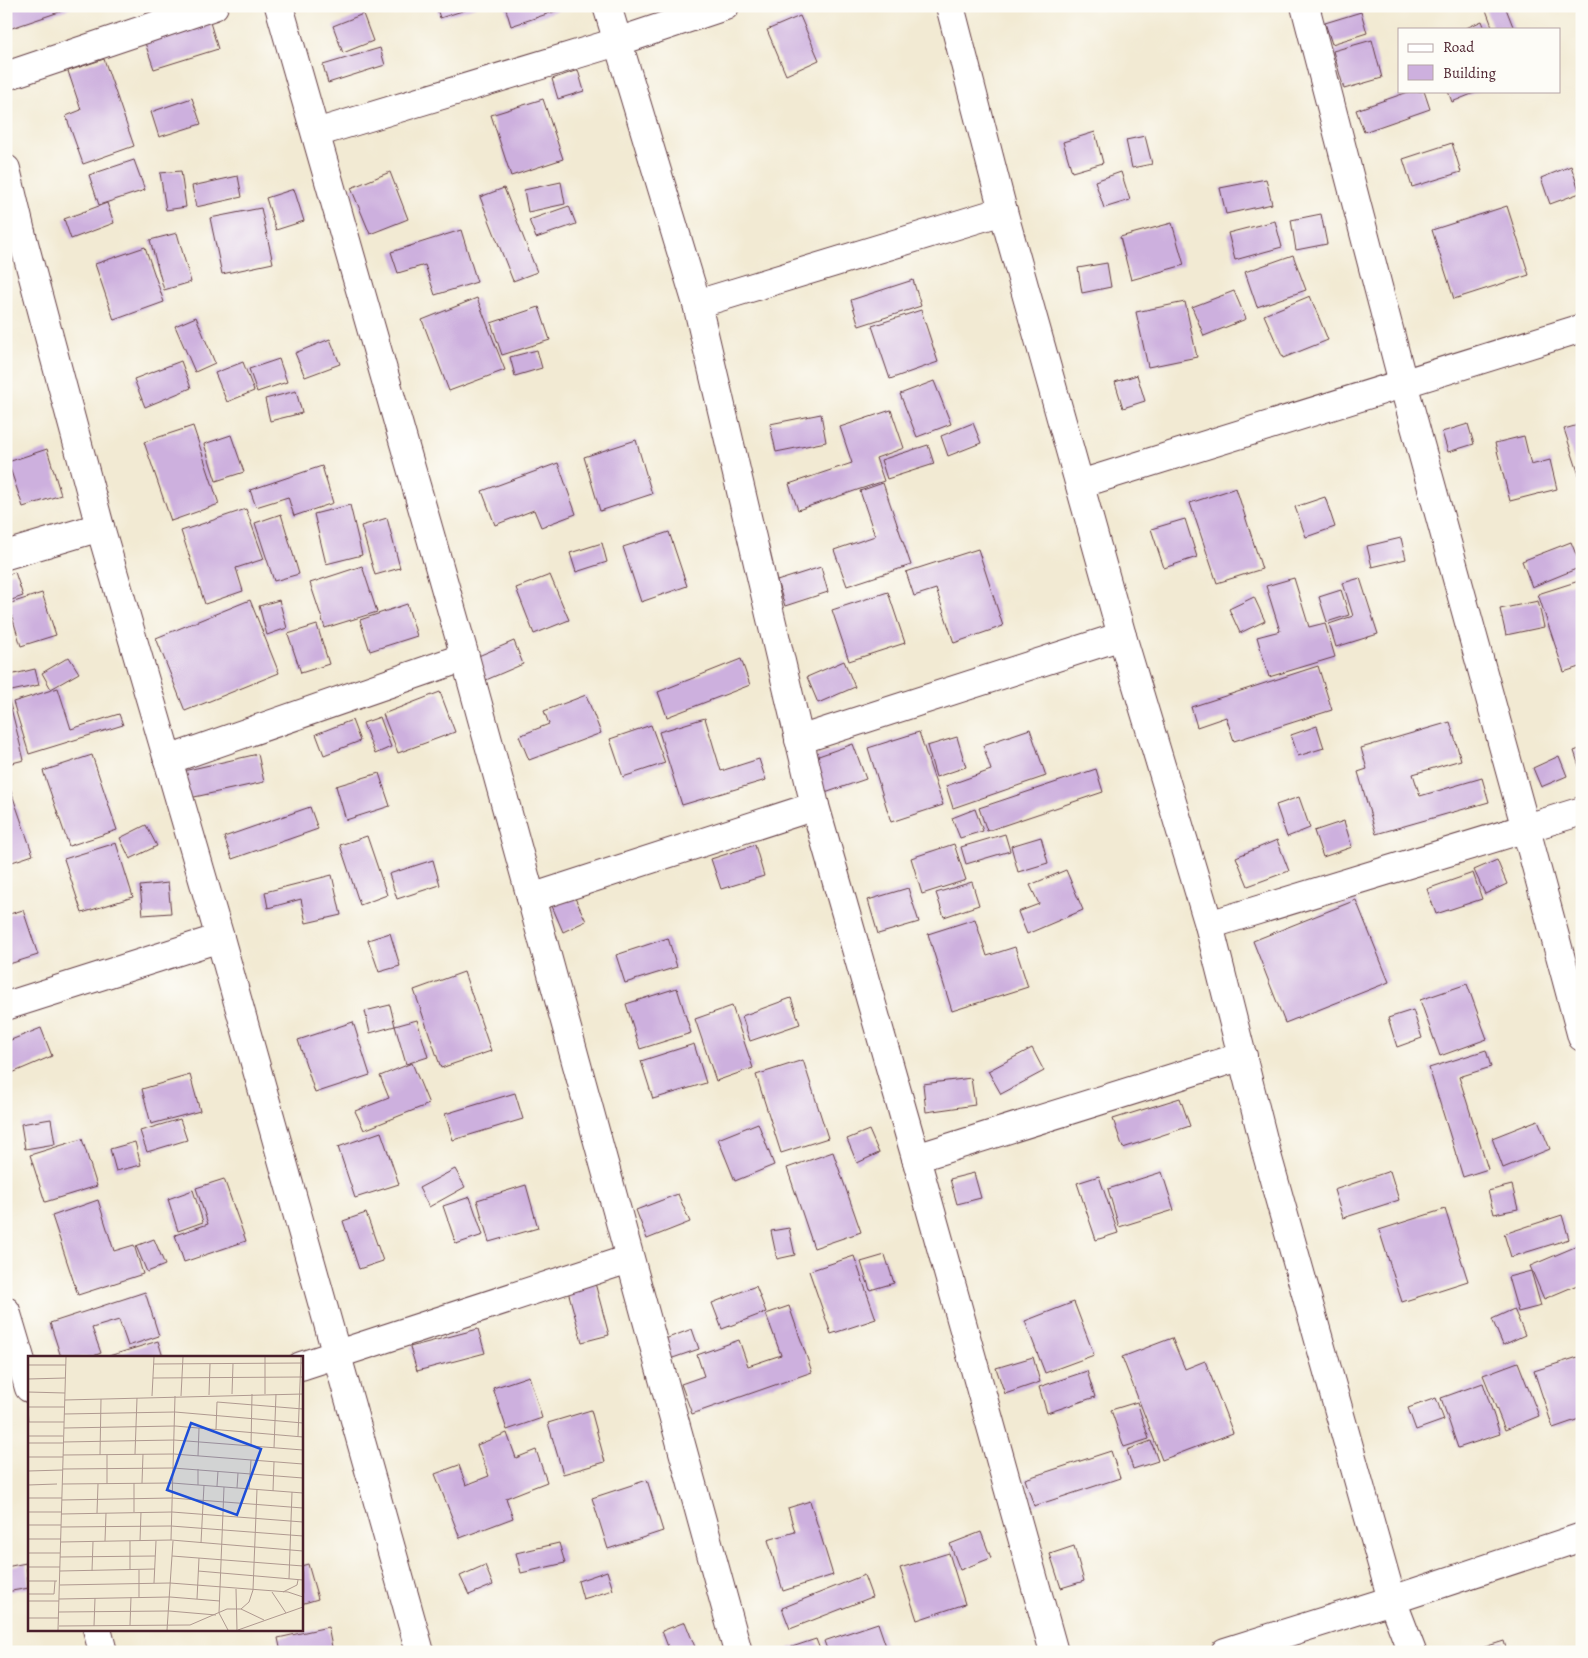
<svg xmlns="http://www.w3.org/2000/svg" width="1588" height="1658" font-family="Alegreya,serif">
<rect width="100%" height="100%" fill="#fdfcf7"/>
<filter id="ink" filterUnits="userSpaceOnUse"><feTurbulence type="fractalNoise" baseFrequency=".02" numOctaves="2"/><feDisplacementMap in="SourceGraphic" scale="10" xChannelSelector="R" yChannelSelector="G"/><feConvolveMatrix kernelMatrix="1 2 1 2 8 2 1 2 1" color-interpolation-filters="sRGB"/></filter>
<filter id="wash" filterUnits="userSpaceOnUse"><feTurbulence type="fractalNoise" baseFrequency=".0096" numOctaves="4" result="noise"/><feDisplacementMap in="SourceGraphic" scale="20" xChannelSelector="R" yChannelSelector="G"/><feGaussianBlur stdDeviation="1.12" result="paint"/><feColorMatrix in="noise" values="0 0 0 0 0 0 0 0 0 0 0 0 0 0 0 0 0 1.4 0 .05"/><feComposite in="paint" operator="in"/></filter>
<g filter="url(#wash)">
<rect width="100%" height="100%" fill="#f2ead3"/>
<g id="blocks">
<g fill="#cdb0de">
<path d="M6 6H74V7L6 30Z"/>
<path d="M436 6H475V7L440 18Z"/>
<path d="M505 6H562V9L511 26Z"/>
<path d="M1496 6H1505L1514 29H1493L1486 10Z"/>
<path d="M1361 12 1367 33 1332 44 1325 23Z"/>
<path d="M363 14 373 41 343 53 333 26Z"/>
<path d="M800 16 819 60 786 75 767 30Z"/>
<path d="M209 19 218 49 154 69 144 40Z"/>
<path d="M1482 21 1485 29H1464Z"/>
<path d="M1372 40 1382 78 1344 89 1333 51Z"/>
<path d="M380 48 385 65 328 83 323 65Z"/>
<path d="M104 59 134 146 83 164 66 116 81 110 68 71Z"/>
<path d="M578 70 584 91 558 99 552 79Z"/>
<path d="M1411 91H1424L1430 109 1364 132 1356 110Z"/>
<path d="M1448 91H1479L1452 102Z"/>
<path d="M192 98 201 124 159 137 151 112Z"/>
<path d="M543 99 563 159 511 176 491 115Z"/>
<path d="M1095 132 1103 163 1072 172 1063 142Z"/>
<path d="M1145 136 1152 164 1132 168 1126 140Z"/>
<path d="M1452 143 1461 172 1412 187 1403 159Z"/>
<path d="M134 160 145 190 99 205 89 175Z"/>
<path d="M1571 166 1580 193 1550 204 1541 178Z"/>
<path d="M181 171 186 207 166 210 160 173Z"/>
<path d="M390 172 408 219 370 234 351 188Z"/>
<path d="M1121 172 1130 200 1104 208 1095 181Z"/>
<path d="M238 176 242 197 196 207 192 186Z"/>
<path d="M1266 179 1272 204 1226 214 1220 188Z"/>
<path d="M561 182 565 204 528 212 524 190Z"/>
<path d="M504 188 537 272 513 281 480 197Z"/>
<path d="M294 189 304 221 276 230 266 198Z"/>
<path d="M107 203 114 223 71 239 64 219Z"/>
<path d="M569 206 576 224 536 238 529 220Z"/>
<path d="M1507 206 1529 275 1454 299 1432 230Z"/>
<path d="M261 208 273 263 222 274 210 218Z"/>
<path d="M1321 214 1327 244 1296 250 1291 220Z"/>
<path d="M1275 221 1282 247 1235 260 1228 233Z"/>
<path d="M1172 223 1184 265 1131 280 1120 237Z"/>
<path d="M461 230 477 282 435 295 425 265 398 273 391 252Z"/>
<path d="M177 233 191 282 164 290 150 240Z"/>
<path d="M145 247 164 302 114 320 95 264Z"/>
<path d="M1293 255 1306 290 1257 307 1245 272Z"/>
<path d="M1107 263 1111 287 1082 293 1078 268Z"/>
<path d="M913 280 921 306 859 326 851 300Z"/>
<path d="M1234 291 1246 319 1204 336 1192 307Z"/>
<path d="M1310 296 1328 340 1283 358 1264 315Z"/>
<path d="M477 298 505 370 449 391 422 320Z"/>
<path d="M1185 302 1197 357 1148 367 1136 312Z"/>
<path d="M539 307 550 340 502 355 491 323Z"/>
<path d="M921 310 938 362 890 379 872 326Z"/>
<path d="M196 317 215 363 195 372 175 326Z"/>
<path d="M330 339 340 364 305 377 295 353Z"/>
<path d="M537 350 542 368 515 376 510 357Z"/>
<path d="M279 359 287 382 257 392 249 369Z"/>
<path d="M181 361 191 388 145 407 134 379Z"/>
<path d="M243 362 254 391 227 402 215 373Z"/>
<path d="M1137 375 1145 401 1123 408 1115 382Z"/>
<path d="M934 381 951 424 917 437 900 394Z"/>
<path d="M296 391 302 413 270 421 265 399Z"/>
<path d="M891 410 904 448 876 458 884 481 798 510 789 484 852 463 840 427Z"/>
<path d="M821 414 826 442 776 452 770 424Z"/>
<path d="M973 423 981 443 948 456 941 436Z"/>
<path d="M1468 424 1474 444 1448 452 1442 432Z"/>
<path d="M1582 424V477L1580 478 1564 429Z"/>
<path d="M193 426 219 504 171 521 144 442Z"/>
<path d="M231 435 244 472 216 481 204 444Z"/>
<path d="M1524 436 1531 465 1550 460 1557 489 1510 501 1495 443Z"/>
<path d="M636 440 652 494 600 511 584 457Z"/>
<path d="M928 445 934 464 887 479 881 460Z"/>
<path d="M47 449 61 495 23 507 8 462Z"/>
<path d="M558 463 576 514 541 527 534 510 495 525 482 491Z"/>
<path d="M322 466 333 503 294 516 288 497 256 507 250 490Z"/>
<path d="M883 483 911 565 847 586 834 550 875 536 860 491Z"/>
<path d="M1236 488 1262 569 1217 583 1190 503Z"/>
<path d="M1325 497 1335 527 1306 537 1295 507Z"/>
<path d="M350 505 362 555 326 564 314 514Z"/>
<path d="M246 509 264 559 236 568 243 591 205 604 181 531Z"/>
<path d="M281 514 299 574 274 581 255 523Z"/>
<path d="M387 518 400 568 375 575 361 526Z"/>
<path d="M1185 519 1197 557 1164 568 1151 529Z"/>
<path d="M669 532 687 586 641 602 623 547Z"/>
<path d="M1401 538 1406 559 1372 567 1367 546Z"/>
<path d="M1571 542 1581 567 1532 587 1522 561Z"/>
<path d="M602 543 607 562 576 572 570 553Z"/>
<path d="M978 549 1003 626 954 643 936 589 914 596 906 572Z"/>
<path d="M362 566 377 612 325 628 310 583Z"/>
<path d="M821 567 828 592 785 606 777 581Z"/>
<path d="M15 572 23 596 6 602V575Z"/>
<path d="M550 575 569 620 534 634 516 588Z"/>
<path d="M1294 578 1309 627 1325 623 1335 657 1269 677 1257 637 1280 631 1266 586Z"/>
<path d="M1360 578 1378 634 1336 647 1329 624 1353 616 1343 583Z"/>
<path d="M1582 580V666L1564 672 1538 594Z"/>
<path d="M1341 590 1349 615 1327 622 1319 597Z"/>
<path d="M888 592 905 643 849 661 832 610Z"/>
<path d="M42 593 56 635 21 646 8 604Z"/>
<path d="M1254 597 1265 621 1240 633 1229 609Z"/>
<path d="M250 600 279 673 185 711 156 638Z"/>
<path d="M279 600 287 628 267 635 259 606Z"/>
<path d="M1538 601 1544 627 1506 635 1500 609Z"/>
<path d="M407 604 417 636 370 651 360 620Z"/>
<path d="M317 625 329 664 301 673 288 634Z"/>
<path d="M514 641 523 664 486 680 476 657Z"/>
<path d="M69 657 79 673 51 689 42 673Z"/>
<path d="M741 659 750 685 667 717 658 692Z"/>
<path d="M844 661 855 687 818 703 807 677Z"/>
<path d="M1318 666 1332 710 1234 741 1226 717 1197 727 1191 707Z"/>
<path d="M35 669 39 685 7 692 24 760 8 764 6 755V676Z"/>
<path d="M58 688 71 729 119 714 123 725 29 754 13 702Z"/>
<path d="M440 692 455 732 398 753 383 714Z"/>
<path d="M586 695 601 733 529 760 519 736 549 724 544 711Z"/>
<path d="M380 717 391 747 375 754 363 723Z"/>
<path d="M705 718 721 771 759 759 766 780 682 805 659 732Z"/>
<path d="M352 720 360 741 324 755 316 734Z"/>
<path d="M1450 722 1461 760 1413 774 1420 796 1482 778 1489 802 1376 834 1358 772 1367 769 1361 748Z"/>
<path d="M651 725 665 763 623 777 610 739Z"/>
<path d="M1317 726 1324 748 1298 756 1291 735Z"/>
<path d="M1030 729 1046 776 953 808 946 786 991 770 983 745Z"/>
<path d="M919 732 943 805 891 822 868 748Z"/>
<path d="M957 737 966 767 936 777 927 746Z"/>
<path d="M853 744 866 779 822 794 810 759Z"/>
<path d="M1582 748V772H1581L1574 751Z"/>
<path d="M258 754 264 782 185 799 179 772Z"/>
<path d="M92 755 117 830 69 846 43 771Z"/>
<path d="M1559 756 1567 776 1541 787 1533 768Z"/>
<path d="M1096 769 1103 792 987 831 979 808Z"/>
<path d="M379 773 390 806 346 820 336 786Z"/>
<path d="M6 777 33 855 6 864Z"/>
<path d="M1299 797 1310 828 1287 837 1276 805Z"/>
<path d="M310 807 318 829 232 859 224 837Z"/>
<path d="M975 809 983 831 960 838 952 818Z"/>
<path d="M1344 821 1352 847 1323 857 1314 831Z"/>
<path d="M146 825 157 846 130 859 120 838Z"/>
<path d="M1005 834 1010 851 966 864 961 847Z"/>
<path d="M367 836 387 895 360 905 340 845Z"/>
<path d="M1041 837 1048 863 1018 872 1011 846Z"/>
<path d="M1277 840 1289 871 1248 886 1236 857Z"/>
<path d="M116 843 133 897 82 913 64 859Z"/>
<path d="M954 844 966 880 922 894 911 858Z"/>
<path d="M755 845 764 876 721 889 711 859Z"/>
<path d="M433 860 440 885 397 899 389 874Z"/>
<path d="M1497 860 1507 884 1485 894 1474 870Z"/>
<path d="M1066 870 1083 910 1027 934 1018 912 1039 904 1030 885Z"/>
<path d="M1473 873 1482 899 1436 914 1427 889Z"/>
<path d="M332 875 341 915 306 923 301 899 268 908 265 892Z"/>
<path d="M972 882 979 905 944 917 936 893Z"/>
<path d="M168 883 171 913 143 915 140 886Z"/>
<path d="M908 888 919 922 878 934 868 900Z"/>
<path d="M574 896 586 921 563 932 552 906Z"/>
<path d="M1356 900 1389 982 1285 1023 1253 941Z"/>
<path d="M23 910 38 955 6 965V915Z"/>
<path d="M975 919 987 956 1015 947 1028 987 952 1011 928 934Z"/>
<path d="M390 933 400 966 379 972 368 940Z"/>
<path d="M668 938 677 967 625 983 616 955Z"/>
<path d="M464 972 491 1051 441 1068 414 990Z"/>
<path d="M1467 984 1487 1039 1440 1056 1420 1000Z"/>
<path d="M677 988 691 1033 640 1049 626 1004Z"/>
<path d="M791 998 800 1024 750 1041 742 1016Z"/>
<path d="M390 1005 395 1026 370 1033 365 1011Z"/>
<path d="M732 1006 753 1068 716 1081 695 1019Z"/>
<path d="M1413 1010 1422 1038 1397 1047 1388 1018Z"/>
<path d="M417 1020 428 1057 406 1064 395 1026Z"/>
<path d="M353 1022 370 1075 315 1093 298 1040Z"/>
<path d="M41 1028 52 1056 12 1073 6 1060V1042Z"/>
<path d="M694 1044 706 1083 653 1099 641 1061Z"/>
<path d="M1032 1048 1044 1071 1001 1094 988 1071Z"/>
<path d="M1486 1050 1491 1067 1459 1077 1488 1169 1463 1177 1429 1068Z"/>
<path d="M803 1060 828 1138 781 1153 756 1075Z"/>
<path d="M412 1063 429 1104 364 1130 355 1111 389 1098 380 1076Z"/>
<path d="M190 1075 200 1111 151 1124 142 1089Z"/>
<path d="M971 1078 975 1105 926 1112 923 1084Z"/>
<path d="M515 1093 523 1119 453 1140 445 1114Z"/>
<path d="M1180 1098 1190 1126 1123 1148 1113 1119Z"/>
<path d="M51 1119 55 1144 25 1149 21 1124Z"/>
<path d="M180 1119 187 1140 147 1152 140 1131Z"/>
<path d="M1538 1120 1550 1149 1503 1168 1492 1138Z"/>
<path d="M758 1123 774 1165 735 1181 718 1139Z"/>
<path d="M869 1130 879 1153 857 1163 847 1139Z"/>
<path d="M381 1132 399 1184 355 1198 338 1147Z"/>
<path d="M82 1139 97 1186 45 1202 30 1155Z"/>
<path d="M135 1142 141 1165 116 1171 110 1149Z"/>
<path d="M833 1152 861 1232 814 1248 787 1168Z"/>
<path d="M455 1169 465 1187 429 1207 419 1188Z"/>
<path d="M1390 1171 1399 1200 1343 1218 1334 1190Z"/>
<path d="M1162 1172 1174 1210 1119 1227 1108 1189Z"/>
<path d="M974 1173 981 1198 957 1204 950 1179Z"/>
<path d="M1099 1176 1118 1233 1096 1240 1077 1183Z"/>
<path d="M224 1179 246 1241 184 1262 175 1235 208 1224 196 1188Z"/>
<path d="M526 1185 538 1228 489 1242 477 1200Z"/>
<path d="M1512 1185 1518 1209 1494 1214 1488 1191Z"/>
<path d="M193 1190 203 1222 178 1231 168 1199Z"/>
<path d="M678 1194 690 1222 647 1239 636 1210Z"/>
<path d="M470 1197 483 1235 456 1244 443 1206Z"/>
<path d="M98 1200 114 1251 134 1245 143 1274 78 1295 52 1216Z"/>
<path d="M1445 1209 1468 1281 1402 1302 1379 1230Z"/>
<path d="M366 1213 383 1261 359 1269 343 1221Z"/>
<path d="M1562 1215 1569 1239 1511 1257 1504 1234Z"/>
<path d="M789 1228 795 1255 777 1259 771 1231Z"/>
<path d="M154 1239 165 1265 147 1272 136 1246Z"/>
<path d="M1582 1244V1283L1544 1299 1530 1266Z"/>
<path d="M885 1255 894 1283 870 1290 861 1262Z"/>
<path d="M854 1256 876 1319 831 1334 809 1271Z"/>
<path d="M1531 1271 1541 1306 1518 1312 1508 1277Z"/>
<path d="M595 1283 609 1335 582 1342 568 1291Z"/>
<path d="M756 1286 766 1312 722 1329 712 1303Z"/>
<path d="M145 1292 159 1336 128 1346 119 1320 92 1328 101 1353 91 1357H61L50 1323Z"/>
<path d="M1074 1302 1094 1355 1045 1373 1025 1321Z"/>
<path d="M789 1306 812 1372 692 1414 681 1384 704 1376 697 1355 739 1340 748 1366 781 1355 766 1314Z"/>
<path d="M1514 1309 1525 1335 1503 1345 1492 1319Z"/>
<path d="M478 1329 485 1353 417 1371 410 1347Z"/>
<path d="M692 1329 699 1349 664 1361 657 1342Z"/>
<path d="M1172 1338 1185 1369 1205 1361 1233 1433 1162 1460 1122 1357Z"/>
<path d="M158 1341 163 1357H109V1356Z"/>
<path d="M1581 1356 1582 1418 1553 1428 1534 1371Z"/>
<path d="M1033 1357 1040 1382 1005 1394 996 1368Z"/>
<path d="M1518 1362 1539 1416 1505 1430 1483 1375Z"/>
<path d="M1087 1371 1095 1397 1047 1413 1039 1387Z"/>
<path d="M529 1376 542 1418 507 1430 493 1388Z"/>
<path d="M1483 1383 1500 1434 1458 1448 1441 1398Z"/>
<path d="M1436 1398 1444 1420 1416 1430 1408 1408Z"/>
<path d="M1137 1402 1149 1439 1124 1447 1111 1410Z"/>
<path d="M591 1410 605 1462 563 1474 548 1423Z"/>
<path d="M507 1433 516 1458 536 1450 547 1482 506 1498 513 1518 460 1538 435 1474 459 1465 466 1485 489 1476 477 1445Z"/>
<path d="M1151 1441 1158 1461 1133 1469 1127 1450Z"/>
<path d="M1111 1451 1120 1478 1034 1506 1025 1479Z"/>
<path d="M647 1480 663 1531 608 1549 592 1498Z"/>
<path d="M810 1501 833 1575 783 1591 768 1540 795 1532 788 1508Z"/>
<path d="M981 1532 991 1558 960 1570 950 1544Z"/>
<path d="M559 1543 565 1563 521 1573 516 1553Z"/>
<path d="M1074 1546 1084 1581 1061 1588 1050 1554Z"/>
<path d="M949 1553 965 1604 917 1620 900 1568Z"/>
<path d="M26 1563 29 1588 6 1592V1567Z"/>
<path d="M308 1564 318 1599 301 1604V1566Z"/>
<path d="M485 1565 493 1585 469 1595 460 1576Z"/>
<path d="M607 1571 613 1590 583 1599 578 1581Z"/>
<path d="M864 1575 872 1597 790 1629 782 1608Z"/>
<path d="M685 1622 697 1652H670L662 1631Z"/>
<path d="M878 1623 888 1652H828L824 1641Z"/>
<path d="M328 1627 333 1652H281L278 1638Z"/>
<path d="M816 1639 821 1652H790L789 1648Z"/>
<path d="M1504 1641 1507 1652H1472V1651Z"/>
</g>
</g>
</g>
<g filter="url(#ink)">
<use href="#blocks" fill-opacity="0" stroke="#633d44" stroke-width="1"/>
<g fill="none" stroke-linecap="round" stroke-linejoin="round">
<defs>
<g id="street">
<path d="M279 6 465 657 738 1652"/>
<path d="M607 6 697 304 815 806 916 1158 1054 1652"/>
<path d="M950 6 1003 211 1122 636 1209 925 1267 1155 1392 1600 1412 1652"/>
<path d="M1305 6 1403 383 1526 829 1582 1037"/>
<path d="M6 76 214 6"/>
<path d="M316 133 617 42 725 6"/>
<path d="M6 169 21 232 100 527 220 938 420 1652"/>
<path d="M697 304 1003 211"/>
<path d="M1080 484 1582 328"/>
<path d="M6 555 100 527"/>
<path d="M799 740 1122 636"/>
<path d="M168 760 465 657"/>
<path d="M531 898 815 806"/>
<path d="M1209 925 1582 811"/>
<path d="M6 1006 220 938"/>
<path d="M916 1158 1243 1056"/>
<path d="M6 1311 29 1388"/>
<path d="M301 1366 629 1259"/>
<path d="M97 1629 103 1652"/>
<path d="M1225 1652 1392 1600 1582 1537"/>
</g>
</defs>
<use href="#street" stroke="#633d44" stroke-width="30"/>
<use href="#street" stroke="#fff" stroke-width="28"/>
</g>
</g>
<g transform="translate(28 1356)">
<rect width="275" height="275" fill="#f2ead3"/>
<path fill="none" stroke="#af9990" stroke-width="1" d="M126 8 275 7M0 9H38M125 22 275 21M0 23 37 22M0 36 37 37M204 38 205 8M237 38V1M181 39 182 8M124 40 126 1M153 40 155 1M37 44 275 38M0 51H36M0 51 1 66M36 58 147 56 275 67M0 66H36M36 72 147 70 275 81M188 73 189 46 275 53M0 80H35M270 80 273 1M35 86 146 84 275 94M0 87H35M223 90 224 38M246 92 248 38M107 98 109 42M35 99 146 98 275 108M72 99 73 43M170 100 171 72M0 101H35M35 113 145 112 275 122M0 115 35 114M114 127 115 98M34 128 144 127 275 137M79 128V99M0 129 29 128M170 129V113M189 130 190 115M196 131 191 257 200 274M209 132 210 117M221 133 223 104M245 135 246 106M0 142H34M34 144 144 142 275 152M0 156H33M106 156V127M69 157 70 128M33 158 144 156 275 166M0 169H33M33 171 143 170 275 180M0 183H33M143 184 147 40M77 185 78 157M112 185 113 156M33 186 143 184 275 195M173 187 176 129M0 197H32M144 200 275 210M32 201 127 200M0 211H32M102 214V185M32 215 127 213M64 215 65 186M170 215 275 224M261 223 264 136M0 225H29M126 227 128 185M32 229 142 227 260 236 275 241M208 233 209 274M244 236 258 257M255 236 269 229 270 224M0 238H26L27 225M111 241V214M31 243 142 241 192 245M169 243 171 202M0 245H31M213 253 221 246 225 234 229 133M31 256 141 255 188 259M0 262H31M102 269 103 241M31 270 162 269 199 253H213L236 264M66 270 67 242M30 274 38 1M139 274 145 185M210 274 275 251"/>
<path fill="#1d4ed8" fill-opacity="0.15" stroke="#1d4ed8" stroke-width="2.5" d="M163 67 233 93 209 159 139 134Z"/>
<rect width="275" height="275" fill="none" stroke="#4a1f2b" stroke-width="2.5"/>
</g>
<rect width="1588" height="1658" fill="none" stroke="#fdfcf7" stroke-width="25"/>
<rect x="1398" y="28" width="162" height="65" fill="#fdfcf7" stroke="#b5a4a5"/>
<rect x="1408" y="44" width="25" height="8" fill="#ffffff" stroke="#b5a4a5"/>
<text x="1443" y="52" font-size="15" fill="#4a1f2b">Road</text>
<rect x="1408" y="65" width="25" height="15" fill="#cdb0de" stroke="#b5a4a5"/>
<text x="1443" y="78" font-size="15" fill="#4a1f2b">Building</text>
</svg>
